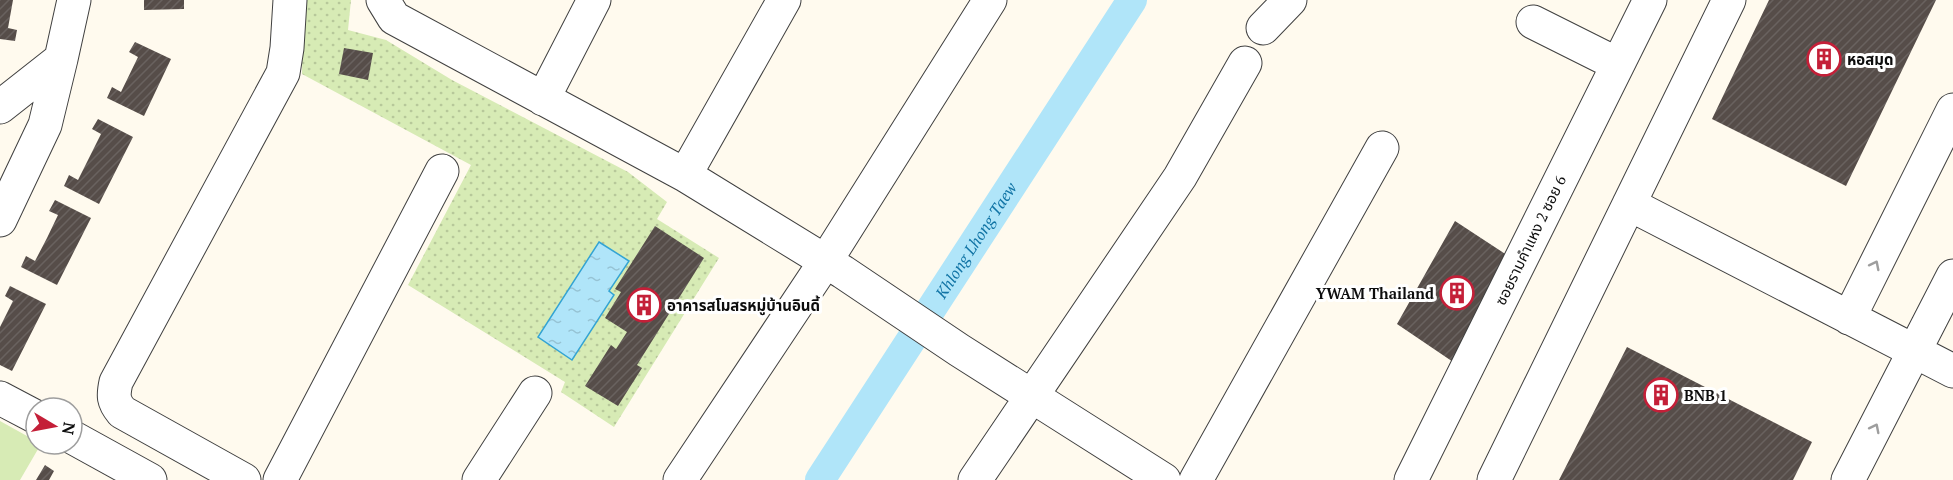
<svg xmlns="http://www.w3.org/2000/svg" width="1953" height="480" viewBox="0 0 1953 480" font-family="'PT Serif','Noto Sans Thai',serif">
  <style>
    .grass { fill: #d7ebb5 }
    .garden { fill: url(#garden-dots) }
    .water { fill: url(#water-ripples); stroke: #33a4d4; stroke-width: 1.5 }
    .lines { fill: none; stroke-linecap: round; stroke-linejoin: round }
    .canal { stroke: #b0e5f9; stroke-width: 30 }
    .building { fill: url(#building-hatch) }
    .minor-casing { stroke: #404040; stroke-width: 35 }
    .minor { stroke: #fff; stroke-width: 33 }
    .oneway { stroke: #9e9e9e }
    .labels { text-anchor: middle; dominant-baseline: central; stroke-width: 6; stroke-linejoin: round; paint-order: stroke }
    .poi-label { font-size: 15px; font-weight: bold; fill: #0d0d0d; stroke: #fff; text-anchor: start }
    .street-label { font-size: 15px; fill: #0d0d0d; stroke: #fff }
    .water-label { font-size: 16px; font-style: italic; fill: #1174a5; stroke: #fff }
  </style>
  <defs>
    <pattern id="garden-dots" width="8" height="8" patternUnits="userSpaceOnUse" patternTransform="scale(1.5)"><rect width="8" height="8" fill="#d7ebb5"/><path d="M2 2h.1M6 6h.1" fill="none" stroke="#b7c89a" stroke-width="1.8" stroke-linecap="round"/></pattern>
    <pattern id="water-ripples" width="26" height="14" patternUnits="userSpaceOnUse" patternTransform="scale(1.5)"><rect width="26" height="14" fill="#b0e5f9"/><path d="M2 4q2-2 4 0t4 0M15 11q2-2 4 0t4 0" fill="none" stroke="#96c3d4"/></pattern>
    <pattern id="building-hatch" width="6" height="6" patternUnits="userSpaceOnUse" patternTransform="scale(1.5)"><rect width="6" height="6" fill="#564d49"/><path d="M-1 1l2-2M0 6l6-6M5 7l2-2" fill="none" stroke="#69625f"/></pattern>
  </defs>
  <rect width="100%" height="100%" fill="#fffaee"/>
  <path class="grass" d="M 0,421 L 36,441 L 36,444 L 41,444 L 20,480 L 0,480 Z"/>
  <path class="garden" d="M 303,0 L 351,0 L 348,30 L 386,40 L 452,80 L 628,172 L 667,202 L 657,219 L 719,258 L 614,427 L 561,392 L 565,382 L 408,285 L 471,165 L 302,74 Z"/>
  <path class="water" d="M 599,242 L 629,261 L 609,291 L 614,295 L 572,360 L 538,337 Z"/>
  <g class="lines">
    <path class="canal" id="s1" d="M 820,480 L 1132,0"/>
  </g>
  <path class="building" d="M 0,0 L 13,0 L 8,28 L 17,30 L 15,41 L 0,39 Z
    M 144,0 L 184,0 L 184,9 L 144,10 Z
    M 1769,0 L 1936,0 L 1846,186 L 1712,119 Z
    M 135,42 L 171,59 L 144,116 L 107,98 L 112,87 L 121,92 L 138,57 L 129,52 Z
    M 344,48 L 373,53 L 368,80 L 339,74 Z
    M 98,119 L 133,137 L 99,204 L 64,186 L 69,175 L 78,180 L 101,134 L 92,129 Z
    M 55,200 L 91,218 L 57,285 L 21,267 L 26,256 L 35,261 L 47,238 L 58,215 L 49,211 Z
    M 1455,221 L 1516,261 L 1462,368 L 1397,324 Z
    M 655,226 L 704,258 L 637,365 L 642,368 L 618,406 L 585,386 L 611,345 L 616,349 L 627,332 L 605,318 L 621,292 L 615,289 Z
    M 10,286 L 46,304 L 12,371 L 0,365 L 0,327 L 13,301 L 5,296 Z
    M 1627,347 L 1812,442 L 1793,480 L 1559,480 Z
    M 45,465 L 54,471 L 49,480 L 36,480 Z"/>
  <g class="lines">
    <defs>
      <path id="minor" d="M 383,0 L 394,18 L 685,175 L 843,272 L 959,350 L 1164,480
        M 1533,22 L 1617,64
        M 1263,28 L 1290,0
        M 543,99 L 594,0
        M 0,107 L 61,59 L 74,0
        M 685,175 L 784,0
        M 1629,204 L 1953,371
        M 0,220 L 45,125 L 61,59
        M 1849,318 L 1953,110
        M 0,398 L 36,417
        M 72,437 L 150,480
        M 244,480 L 122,412 C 113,401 113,396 116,382 L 283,73 L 287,48 L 290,0
        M 280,480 L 442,171
        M 479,480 L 535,393
        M 680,480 L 825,262 L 990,0
        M 975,480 L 1180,177 L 1245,63
        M 1196,480 L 1382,148
        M 1411,480 L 1650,0
        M 1494,480 L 1729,0
        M 1848,480 L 1953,276"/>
    </defs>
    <use href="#minor" class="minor-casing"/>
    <use href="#minor" class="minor"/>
  </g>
  <defs><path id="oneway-chevron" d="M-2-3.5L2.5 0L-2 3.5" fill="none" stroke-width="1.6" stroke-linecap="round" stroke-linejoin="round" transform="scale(1.5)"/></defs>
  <g class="oneway">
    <use href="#oneway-chevron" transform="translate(1875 265) rotate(-63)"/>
    <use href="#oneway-chevron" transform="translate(1875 428) rotate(-63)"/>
  </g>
  <defs>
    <symbol id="building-ring" viewBox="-11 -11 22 22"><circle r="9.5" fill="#fff" stroke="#c41f38" stroke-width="1.5"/><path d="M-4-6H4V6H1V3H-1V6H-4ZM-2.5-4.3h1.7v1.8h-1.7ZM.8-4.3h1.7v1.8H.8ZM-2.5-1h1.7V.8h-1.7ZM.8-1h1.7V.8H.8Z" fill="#c41f38"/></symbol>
  </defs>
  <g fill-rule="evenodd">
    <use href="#building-ring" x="1805" y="40" width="38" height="38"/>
    <use href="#building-ring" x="1438" y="274" width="38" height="38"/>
    <use href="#building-ring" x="625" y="286" width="38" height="38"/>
    <use href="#building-ring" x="1642" y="376" width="38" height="38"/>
  </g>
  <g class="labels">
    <g class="poi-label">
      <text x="1847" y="59">หอสมุด</text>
      <text x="1434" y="293" text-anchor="end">YWAM Thailand</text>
      <text x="667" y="305">อาคารสโมสรหมู่บ้านอินดี้</text>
      <text x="1684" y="395">BNB 1</text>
    </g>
    <g class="street-label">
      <text transform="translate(1530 240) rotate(-64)">ซอยรามคำแหง 2 ซอย 6</text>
    </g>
    <g class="water-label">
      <text stroke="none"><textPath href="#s1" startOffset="286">Khlong Lhong Taew</textPath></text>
    </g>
  </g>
  <g transform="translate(54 426) rotate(100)"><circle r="28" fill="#ffffff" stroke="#9e9e9e" stroke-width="1.5"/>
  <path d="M0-4.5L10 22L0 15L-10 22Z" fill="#c41f38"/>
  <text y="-9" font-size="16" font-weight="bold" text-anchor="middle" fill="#0d0d0d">N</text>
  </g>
</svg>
